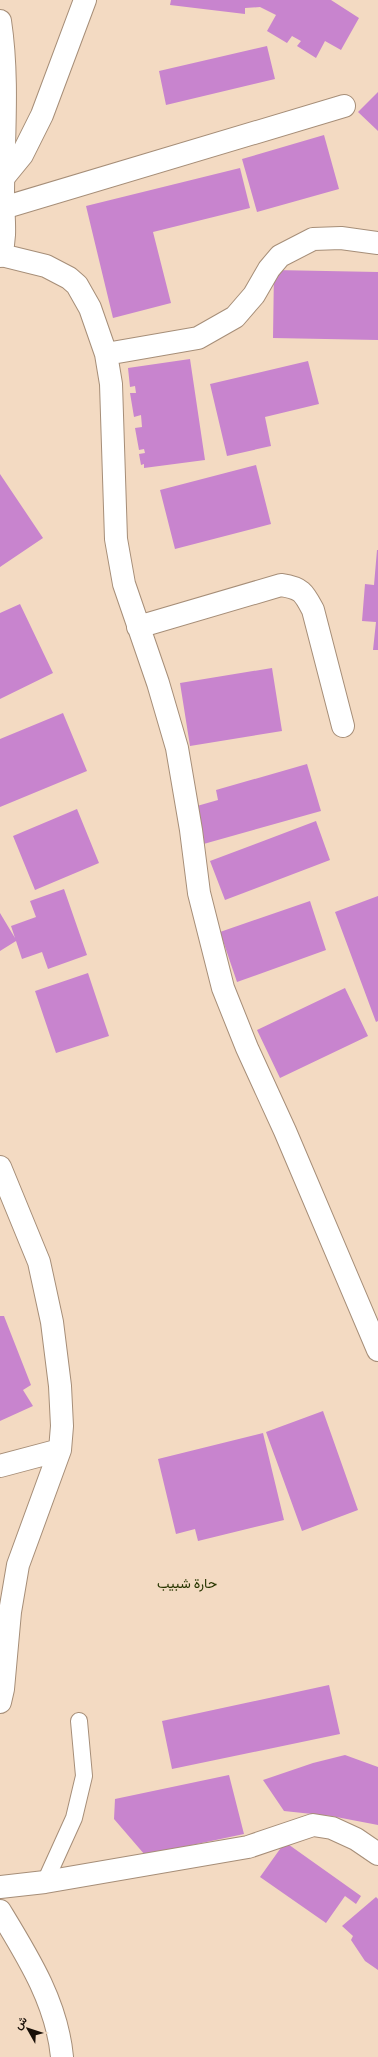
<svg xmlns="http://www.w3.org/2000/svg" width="378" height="2057" viewBox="0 0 378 2057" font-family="'PT Sans Narrow',Vazirmatn,sans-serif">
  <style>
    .building { fill: #c884ce }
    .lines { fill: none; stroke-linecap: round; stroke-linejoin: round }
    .service-casing { stroke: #a68e78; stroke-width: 18 }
    .minor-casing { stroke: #a68e78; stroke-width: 24 }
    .tertiary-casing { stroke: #a68e78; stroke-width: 24 }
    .service { stroke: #fff; stroke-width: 16 }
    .minor { stroke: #fff; stroke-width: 22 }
    .tertiary { stroke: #fff; stroke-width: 22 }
    .labels { text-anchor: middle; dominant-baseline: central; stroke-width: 4; stroke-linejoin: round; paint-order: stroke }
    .quarter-label { font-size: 14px; fill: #283600; stroke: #f3dac2 }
  </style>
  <rect width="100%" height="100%" fill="#f3dac2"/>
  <path class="building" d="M 171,0 L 331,0 L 359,18 L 341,50 L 325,41 L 316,58 L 297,46 L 301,41 L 292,36 L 287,43 L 267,31 L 276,15 L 260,7 L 245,8 L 245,14 L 170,5 Z
    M 267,46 L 275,79 L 166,105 L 159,71 Z
    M 378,92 L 378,131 L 358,112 Z
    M 324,135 L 339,189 L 257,212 L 242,159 Z
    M 240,168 L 250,208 L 153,232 L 171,303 L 113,318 L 86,206 Z
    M 274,270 L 378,272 L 378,340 L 273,338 Z
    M 190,359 L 205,460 L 144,468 L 144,464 L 141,465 L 139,454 L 145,453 L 144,449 L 139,450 L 135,428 L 142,427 L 141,415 L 134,417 L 130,393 L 136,393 L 135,386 L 130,387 L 128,368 Z
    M 308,361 L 319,404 L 265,417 L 271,446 L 227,456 L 210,384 Z
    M 256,465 L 271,524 L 175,549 L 160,490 Z
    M 0,474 L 43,538 L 0,567 Z
    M 377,550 L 378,550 L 378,650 L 373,650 L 376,622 L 362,621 L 365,584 L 374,585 Z
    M 20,604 L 53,673 L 0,699 L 0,613 Z
    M 272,668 L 282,731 L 190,746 L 180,683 Z
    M 63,713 L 87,771 L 0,807 L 0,739 Z
    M 307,764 L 321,811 L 200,845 L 190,808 L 218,800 L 216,790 Z
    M 77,809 L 99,863 L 35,890 L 13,836 Z
    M 316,821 L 330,860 L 225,900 L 210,861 Z
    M 64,889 L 87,955 L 48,969 L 42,952 L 22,959 L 16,941 L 0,951 L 0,913 L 15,938 L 11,926 L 36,917 L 30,901 Z
    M 378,896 L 378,1021 L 376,1022 L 335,912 Z
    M 310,901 L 326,950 L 237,982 L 220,932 Z
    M 88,973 L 109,1036 L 56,1053 L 35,991 Z
    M 345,988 L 368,1036 L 280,1078 L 257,1030 Z
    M 0,1316 L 4,1316 L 31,1385 L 23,1390 L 33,1406 L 0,1421 Z
    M 323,1411 L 358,1510 L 302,1531 L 266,1432 Z
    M 263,1433 L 284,1520 L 198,1541 L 195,1529 L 176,1534 L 158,1459 Z
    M 329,1685 L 340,1734 L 172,1769 L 162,1721 Z
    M 345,1755 L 378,1767 L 378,1825 L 331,1816 L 284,1811 L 263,1780 L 313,1763 Z
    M 229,1775 L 244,1834 L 145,1855 L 114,1819 L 115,1799 Z
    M 285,1842 L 361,1896 L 356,1904 L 345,1896 L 326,1923 L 260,1877 Z
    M 376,1897 L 378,1899 L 378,1970 L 365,1961 L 351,1940 L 353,1936 L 342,1926 Z"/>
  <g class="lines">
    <defs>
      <path id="service" d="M 45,1882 L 74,1818 L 84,1776 L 79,1721"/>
      <path id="minor" d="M 4,177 L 22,155 L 42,115 L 85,0
        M 3,208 L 344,106
        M 1,255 L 46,266 L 69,278 L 77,285 L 90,308 L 106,354 L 111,384 L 116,539 L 124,584 L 158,683 L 177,748 L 191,830 L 199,893 L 223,988 L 247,1048 L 285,1131 L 378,1350
        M 106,354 L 198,338 L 235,317 L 254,295 L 269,269 L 280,256 L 313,239 L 341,238 L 378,243
        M 138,627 L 281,585 C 302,588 304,593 313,610 L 343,726
        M 0,1167 L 39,1262 L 52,1322 L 60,1386 L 62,1426 L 60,1450 L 18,1565 L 10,1612 L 3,1689 L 0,1702
        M 0,1466 L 60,1450
        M 0,1887 L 45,1882 L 248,1847 L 313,1825 L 332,1828 L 356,1839 L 378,1854
        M 0,1911 C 28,1957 57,2003 62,2057"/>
      <path id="tertiary" d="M 0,21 C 9,80 3,139 3,198 C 3,216 7,238 0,256"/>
    </defs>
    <use href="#service" class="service-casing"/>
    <use href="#minor" class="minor-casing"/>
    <use href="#tertiary" class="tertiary-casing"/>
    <use href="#service" class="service"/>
    <use href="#minor" class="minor"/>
    <use href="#tertiary" class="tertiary"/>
  </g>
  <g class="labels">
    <g class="quarter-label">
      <text x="187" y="1583">حارة شبيب</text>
    </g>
  </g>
  <g transform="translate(28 2029) rotate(309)" stroke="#f3dac2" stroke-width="3" paint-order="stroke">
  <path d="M0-3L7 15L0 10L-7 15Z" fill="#180f07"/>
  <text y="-6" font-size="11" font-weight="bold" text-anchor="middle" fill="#180f07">ش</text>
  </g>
</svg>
